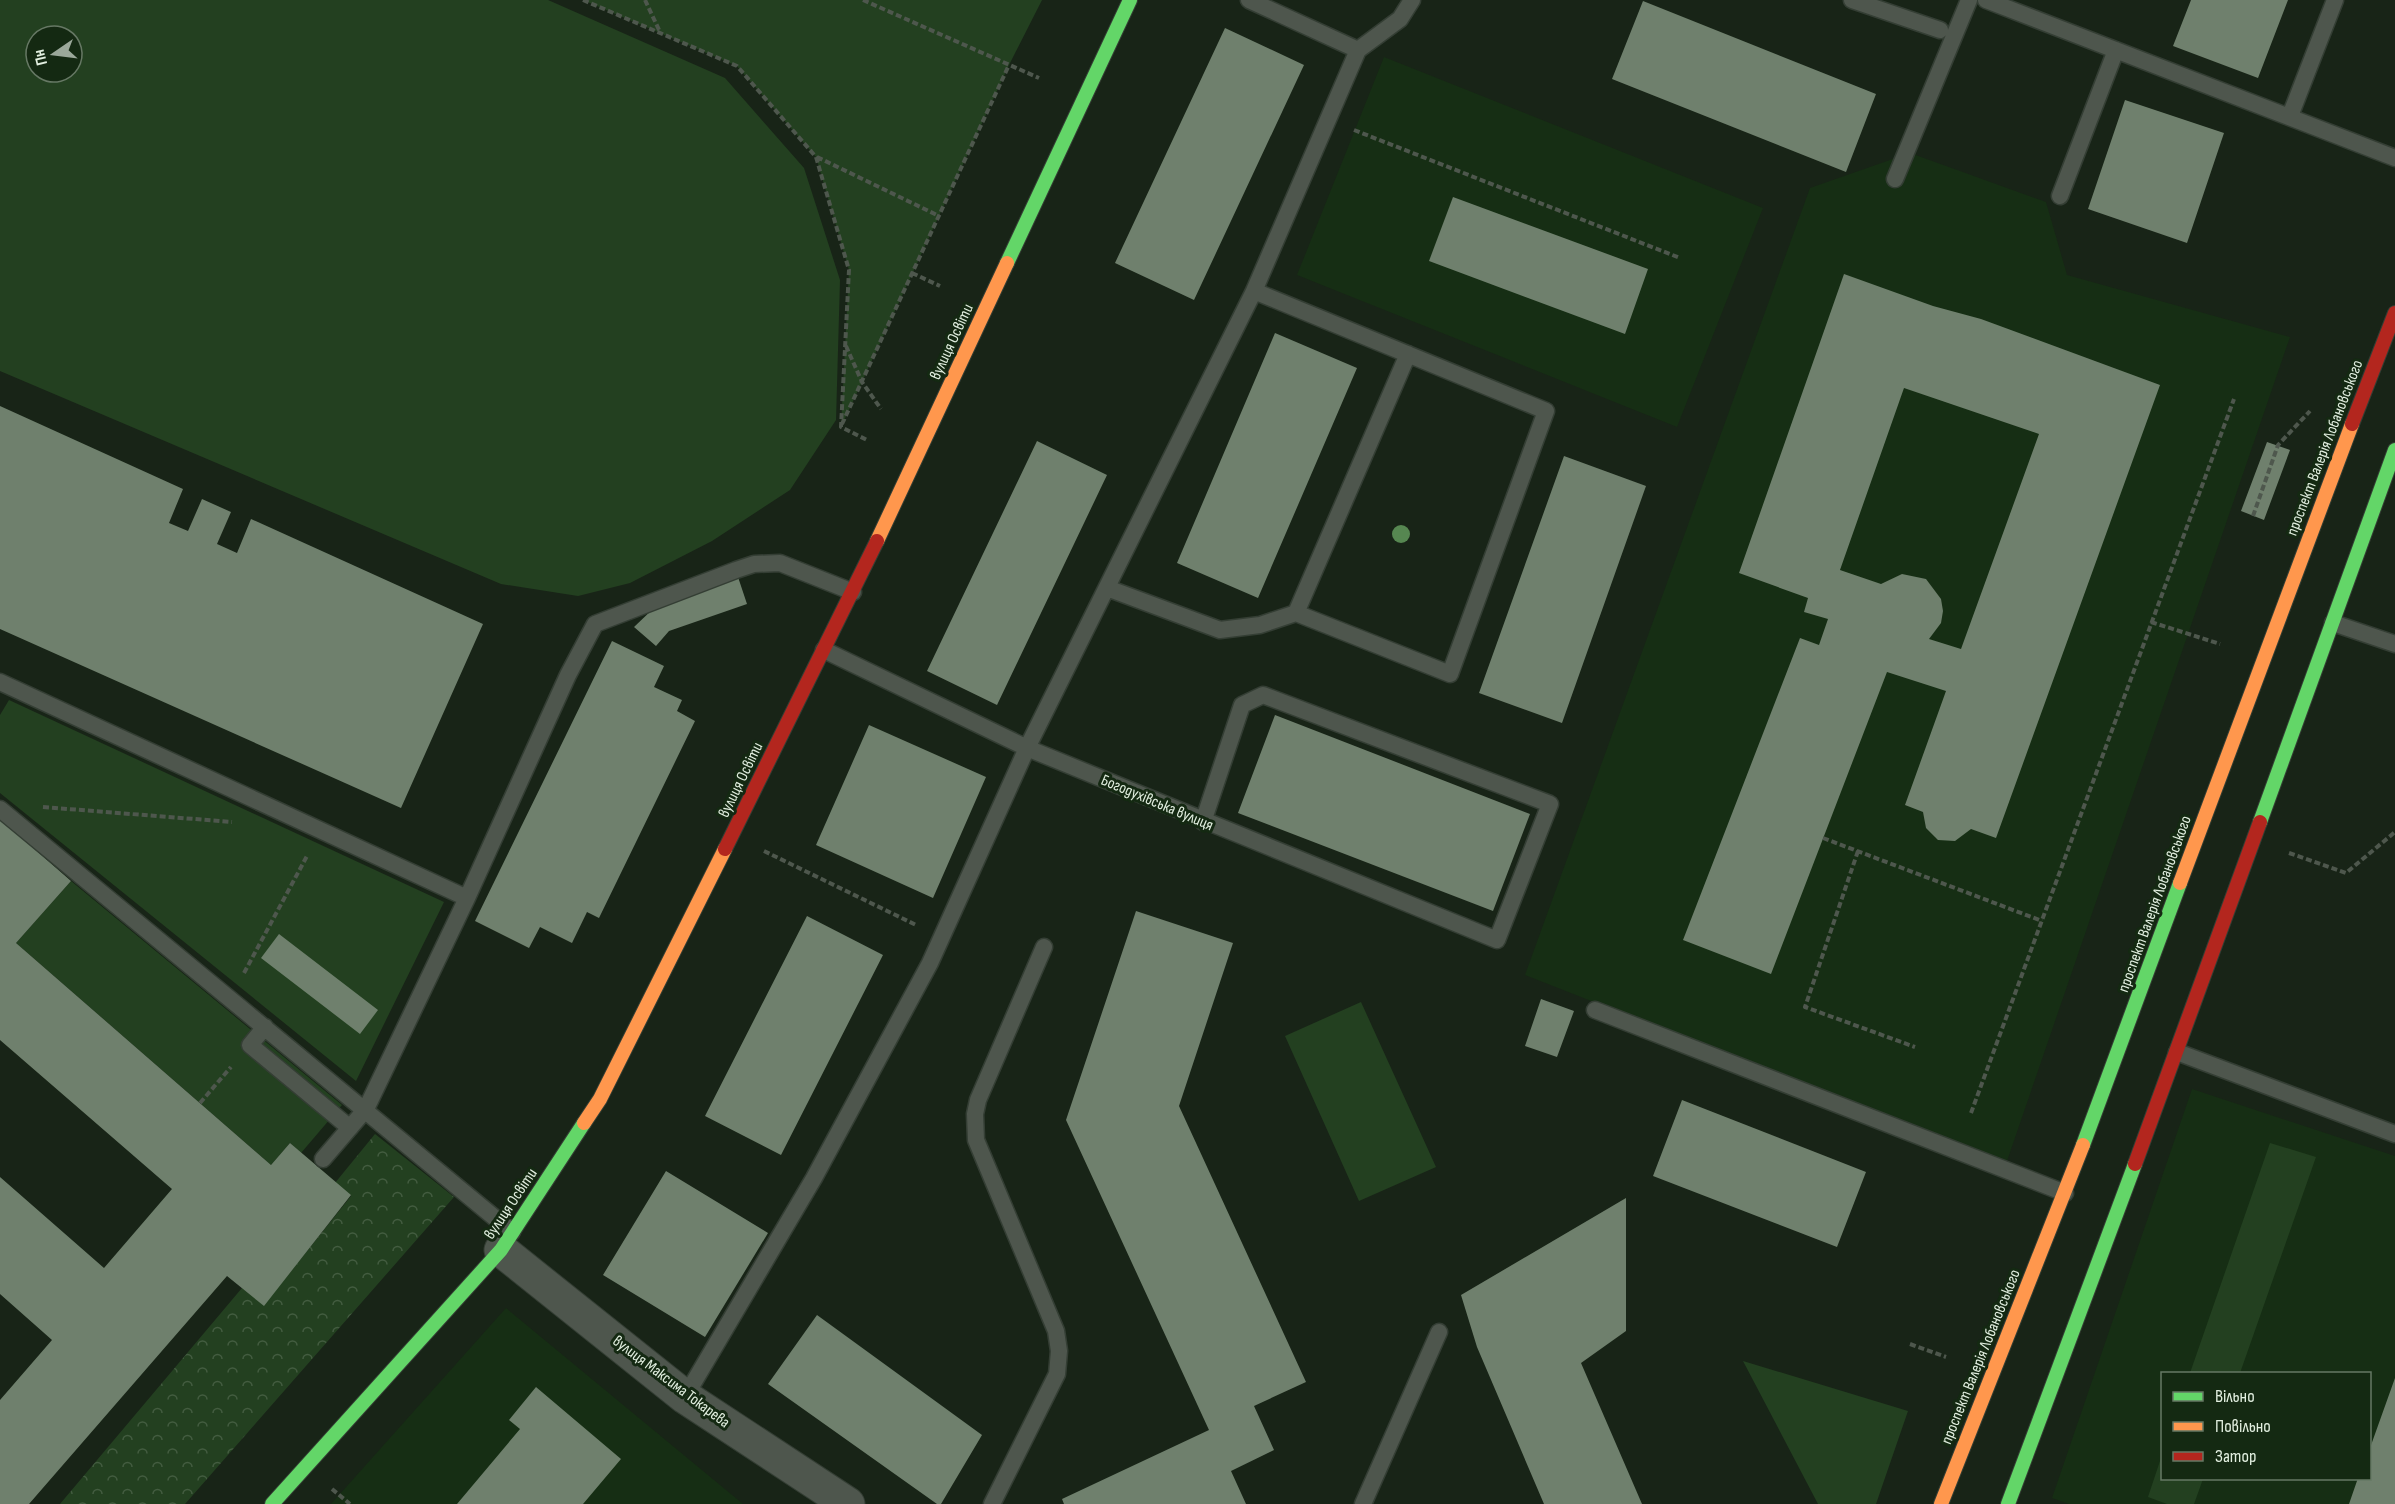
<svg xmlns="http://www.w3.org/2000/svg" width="2395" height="1504" viewBox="0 0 2395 1504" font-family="'Sofia Sans Condensed',sans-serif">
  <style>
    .built { fill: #162e14; fill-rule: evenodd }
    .grass { fill: #234020; fill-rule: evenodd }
    .park { fill: url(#park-crowns) }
    .building { fill: #6f806d; fill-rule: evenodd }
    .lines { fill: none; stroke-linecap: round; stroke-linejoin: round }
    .lane-casing { stroke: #343e34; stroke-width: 19 }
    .street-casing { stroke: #343e34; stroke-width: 35 }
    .fast-casing { stroke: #343e34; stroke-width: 16 }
    .slow-casing { stroke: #343e34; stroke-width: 16 }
    .jam-casing { stroke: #343e34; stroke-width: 16 }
    .path { stroke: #4e574d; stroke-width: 4; stroke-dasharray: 6 3; stroke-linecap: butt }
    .lane { stroke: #4e564d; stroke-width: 16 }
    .street { stroke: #4e564d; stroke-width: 33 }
    .fast { stroke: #63d668; stroke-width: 14 }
    .slow { stroke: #ff974d; stroke-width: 14 }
    .jam { stroke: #b3261e; stroke-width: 14 }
    .tree { fill: #568751 }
    .labels { text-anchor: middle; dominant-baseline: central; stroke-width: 6; stroke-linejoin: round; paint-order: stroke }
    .street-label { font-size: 16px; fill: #e2efe0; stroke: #142912 }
  </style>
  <defs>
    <pattern id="park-crowns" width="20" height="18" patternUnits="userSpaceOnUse" patternTransform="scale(1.5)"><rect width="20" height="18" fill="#234020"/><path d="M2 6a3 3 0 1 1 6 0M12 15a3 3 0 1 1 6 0" fill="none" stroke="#435c40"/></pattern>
  </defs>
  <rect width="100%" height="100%" fill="#182417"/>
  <path class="built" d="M 1384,57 L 1763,208 L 1677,427 L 1297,275 Z
    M 1910,153 L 2046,202 L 2067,275 L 2290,337 L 2006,1164 L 1525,975 L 1810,188 Z
    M 2192,1089 L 2395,1156 L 2395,1504 L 2069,1504 L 2052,1498 ZM 2162,1374 L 2370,1374 L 2370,1478 L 2162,1478 Z
    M 506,1308 L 743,1504 L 331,1504 Z"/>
  <path class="grass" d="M 0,0 L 548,0 L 725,78 L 804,168 L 840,280 L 836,420 L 790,490 L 712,541 L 630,583 L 578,596 L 501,584 L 0,371 ZM 36,36 L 72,36 L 72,72 L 36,72 Z
    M 583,0 L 1042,0 L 1009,65 L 841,427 L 849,270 L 816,157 L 737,66 Z
    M 9,700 L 444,902 L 356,1081 L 0,793 L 0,715 Z
    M 71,881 L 342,1105 L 301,1153 L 290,1143 L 271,1165 L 16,943 Z
    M 1361,1002 L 1436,1167 L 1359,1201 L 1285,1036 Z
    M 2270,1143 L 2316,1157 L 2240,1373 L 2190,1373 Z
    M 1743,1361 L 1908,1411 L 1876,1504 L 1818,1504 Z
    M 2162,1455 L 2162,1478 L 2203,1479 L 2194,1504 L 2167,1504 L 2148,1497 Z"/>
  <path class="park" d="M 375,1134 L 454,1197 L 185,1504 L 60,1504 L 242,1288 L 264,1305 L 351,1196 L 335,1183 Z"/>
  <path class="building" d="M 2191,0 L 2288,0 L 2258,78 L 2173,46 Z
    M 1643,1 L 1876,94 L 1846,172 L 1612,79 Z
    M 1225,28 L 1304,65 L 1194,300 L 1115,263 Z
    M 2125,100 L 2224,133 L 2187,243 L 2088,209 Z
    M 1453,197 L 1648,269 L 1625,334 L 1429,261 Z
    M 1844,274 L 1933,306 L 1981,319 L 2160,385 L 1996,838 L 1971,829 L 1955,841 L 1938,840 L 1926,828 L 1923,812 L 1905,805 L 1946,691 L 1887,672 L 1771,974 L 1683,940 L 1800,638 L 1819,645 L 1828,619 L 1804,612 L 1808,598 L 1739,573 ZM 1904,388 L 2039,434 L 1961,649 L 1929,639 L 1941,623 L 1943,611 L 1941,599 L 1926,579 L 1902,574 L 1881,584 L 1840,570 Z
    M 1275,333 L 1357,368 L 1258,598 L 1177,563 Z
    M 0,406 L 183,489 L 169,523 L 188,531 L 202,499 L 231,512 L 217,544 L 237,553 L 251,519 L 483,624 L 401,808 L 0,629 Z
    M 1037,441 L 1107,475 L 997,705 L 927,671 Z
    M 2267,442 L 2290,450 L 2264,520 L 2241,511 Z
    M 1564,456 L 1646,486 L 1562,723 L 1479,693 Z
    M 738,577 L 747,604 L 669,631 L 656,646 L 634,627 L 655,607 Z
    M 612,641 L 664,666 L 654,687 L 682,700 L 677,711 L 695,721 L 599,918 L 587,912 L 572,943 L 540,927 L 529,948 L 475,921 Z
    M 1275,715 L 1530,814 L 1493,911 L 1238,813 Z
    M 869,725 L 986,777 L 933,898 L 816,845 Z
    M 0,819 L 71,881 L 16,943 L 271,1165 L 290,1143 L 351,1195 L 264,1306 L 227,1276 L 29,1504 L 0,1504 L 0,1400 L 52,1340 L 0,1294 L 0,1177 L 104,1268 L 172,1189 L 0,1040 Z
    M 1136,911 L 1233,943 L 1179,1106 L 1306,1382 L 1254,1406 L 1274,1450 L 1231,1471 L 1246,1504 L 1064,1504 L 1062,1499 L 1209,1430 L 1066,1120 Z
    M 807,916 L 883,955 L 781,1155 L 705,1116 Z
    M 279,934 L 378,1010 L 360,1034 L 261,958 Z
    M 1541,999 L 1574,1011 L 1557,1057 L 1525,1046 Z
    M 1682,1100 L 1866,1172 L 1837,1247 L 1653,1176 Z
    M 666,1171 L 768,1233 L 705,1337 L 603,1275 Z
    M 1626,1198 L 1626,1331 L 1581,1363 L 1642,1504 L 1544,1504 L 1477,1347 L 1461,1295 Z
    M 817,1315 L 982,1435 L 941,1504 L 937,1504 L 768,1384 Z
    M 2395,1378 L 2395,1504 L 2349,1504 L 2358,1478 L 2370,1478 L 2370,1448 Z
    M 536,1387 L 621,1459 L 583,1504 L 457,1504 L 520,1429 L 509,1420 Z"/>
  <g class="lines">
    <defs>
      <path id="lane" d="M 1249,0 L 1358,50
        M 1852,0 L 1940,30
        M 1986,0 L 2395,158
        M 2290,116 L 2335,0
        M 1895,179 L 1969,0
        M 2060,196 L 2116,50
        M 1107,588 L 1220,630 L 1260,625 L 1296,613 L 1450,674 L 1546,411 L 1254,291
        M 1296,613 L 1408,354
        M 2333,623 L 2395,644
        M 824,650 L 1027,748 L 1497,940 L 1550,804 L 1263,695 L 1242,705 L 1203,822
        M 0,682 L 467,898
        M 0,809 L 512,1232
        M 1595,1010 L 2065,1193
        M 265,1027 L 250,1045 L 350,1128
        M 2177,1052 L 2395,1134
        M 323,1159 L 366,1109 L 467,898 L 568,675 L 595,624 L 736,570 L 754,564 L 780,563 L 853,592
        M 685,1397 L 814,1178 L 930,963 L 1027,748 L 1254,291 L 1358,50 L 1400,19 L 1412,0
        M 992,1504 L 1057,1374 L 1059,1351 L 1056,1331 L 976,1140 L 975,1114 L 978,1100 L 1044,947
        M 1363,1504 L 1439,1332"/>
      <path id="street" d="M 501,1250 L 685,1397 L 848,1504"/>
      <path id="fast" d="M 1007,263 L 1130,0
        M 2260,822 L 2395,450
        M 2083,1145 L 2180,883
        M 272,1504 L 501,1250 L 584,1123
        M 2008,1504 L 2135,1164"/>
      <path id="slow" d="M 877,541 L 1007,263
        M 2180,883 L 2352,424
        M 584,1123 L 600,1099 L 725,849
        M 1941,1504 L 2083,1145"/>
      <path id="jam" d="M 2352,424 L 2395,313
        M 725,849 L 877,541
        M 2135,1164 L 2260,822"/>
    </defs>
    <use href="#lane" class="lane-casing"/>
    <use href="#street" class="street-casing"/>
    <use href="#fast" class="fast-casing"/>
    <use href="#slow" class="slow-casing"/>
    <use href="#jam" class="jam-casing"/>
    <path class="path" d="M 583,0 L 737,66 L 816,157 L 849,270 L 841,427 L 867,440
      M 645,0 L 660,32
      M 863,0 L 1039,78
      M 1354,130 L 1680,258
      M 817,157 L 939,216
      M 912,273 L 940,286
      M 846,346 L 862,382 L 881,409
      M 842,424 L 1009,65
      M 2253,516 L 2278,445 L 2310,411
      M 2151,622 L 2220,644
      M 43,807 L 232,822
      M 1823,838 L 2042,921
      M 764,851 L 916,925
      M 1858,851 L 1805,1007 L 1915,1047
      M 2289,853 L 2346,873 L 2395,832
      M 244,973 L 307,856
      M 200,1103 L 231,1067
      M 1971,1113 L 2234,399
      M 1910,1344 L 1946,1357
      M 332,1489 L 350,1504"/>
    <use href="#lane" class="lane"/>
    <use href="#street" class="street"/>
    <use href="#fast" class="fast"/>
    <use href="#slow" class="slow"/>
    <use href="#jam" class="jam"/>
  </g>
  <circle class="tree" cx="1401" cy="534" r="9"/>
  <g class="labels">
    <g class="street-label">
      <text transform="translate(952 342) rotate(-65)">вулиця Освіти</text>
      <text transform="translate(2325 448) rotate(-69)">проспект Валерія Лобановського</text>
      <text transform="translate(741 780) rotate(-64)">вулиця Освіти</text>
      <text transform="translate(1157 803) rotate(23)">Богодухівська вулиця</text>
      <text transform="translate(2155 904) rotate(-70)">проспект Валерія Лобановського</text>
      <text transform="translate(511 1204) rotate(-56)">вулиця Освіти</text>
      <text transform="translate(1981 1357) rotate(-68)">проспект Валерія Лобановського</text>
      <text transform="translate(671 1382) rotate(37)">вулиця Максима Токарева</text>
    </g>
  </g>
  <rect x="2161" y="1372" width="210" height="108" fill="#142912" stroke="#667864" stroke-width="1.5"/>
  <rect x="2173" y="1392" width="30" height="9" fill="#63d668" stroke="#667864" stroke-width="1.5"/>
  <text x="2215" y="1402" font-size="18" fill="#e2efe0">Вільно</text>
  <rect x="2173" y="1422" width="30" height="9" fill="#ff974d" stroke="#667864" stroke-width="1.5"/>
  <text x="2215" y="1432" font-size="18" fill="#e2efe0">Повільно</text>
  <rect x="2173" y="1452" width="30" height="9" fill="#b3261e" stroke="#667864" stroke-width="1.5"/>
  <text x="2215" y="1462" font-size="18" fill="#e2efe0">Затор</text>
  <g transform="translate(54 54) rotate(256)"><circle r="28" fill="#142912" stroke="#667864" stroke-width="1.5"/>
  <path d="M0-4.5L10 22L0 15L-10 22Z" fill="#9ba89a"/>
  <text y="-9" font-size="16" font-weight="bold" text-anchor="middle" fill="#e2efe0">Пн</text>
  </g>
</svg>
